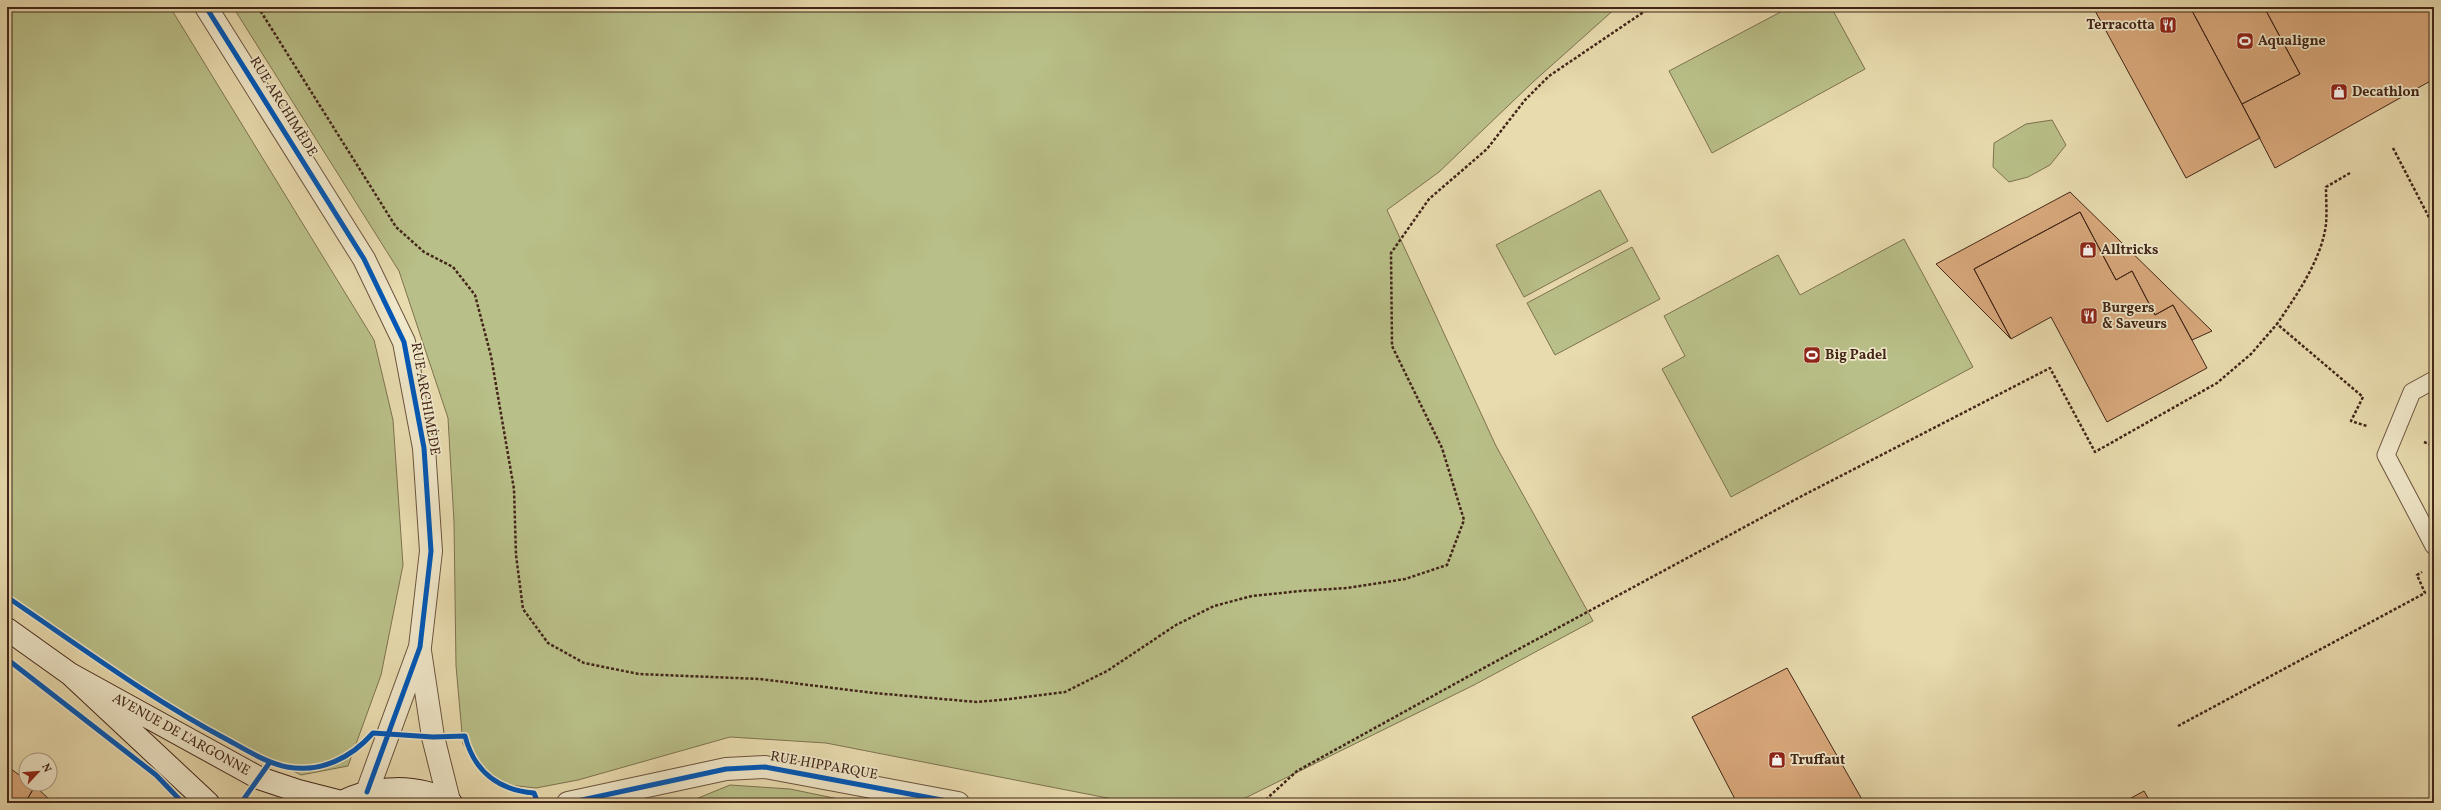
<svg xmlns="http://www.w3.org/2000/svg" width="2441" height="810" viewBox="0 0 2441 810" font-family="Vollkorn,serif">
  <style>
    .green { fill: #b9bf88; stroke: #7e7250 }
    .building { fill: #d9a97c; stroke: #432619 }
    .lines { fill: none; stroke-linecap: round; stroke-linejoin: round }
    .lane-casing { stroke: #6c533e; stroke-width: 19 }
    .street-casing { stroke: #6c533e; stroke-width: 24 }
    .secondary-casing { stroke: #432619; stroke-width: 24 }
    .path { stroke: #432619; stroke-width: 2.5; stroke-dasharray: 3 2; stroke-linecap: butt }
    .lane { stroke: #f0e8ca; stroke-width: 17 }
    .street { stroke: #f0e8ca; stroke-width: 22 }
    .secondary { stroke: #f0e8ca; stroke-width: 22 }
    .cycleway-casing { stroke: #f0e8ca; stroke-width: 8 }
    .cycleway { stroke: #0057b8; stroke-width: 5 }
    .labels { text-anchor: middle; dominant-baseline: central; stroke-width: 3.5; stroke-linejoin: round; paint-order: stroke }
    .poi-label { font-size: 14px; font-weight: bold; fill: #432619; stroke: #f0e8ca; text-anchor: start }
    .street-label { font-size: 14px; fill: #432619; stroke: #f0e8ca }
  </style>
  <rect width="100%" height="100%" fill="#e8dbae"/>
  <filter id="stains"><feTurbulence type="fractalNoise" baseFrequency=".005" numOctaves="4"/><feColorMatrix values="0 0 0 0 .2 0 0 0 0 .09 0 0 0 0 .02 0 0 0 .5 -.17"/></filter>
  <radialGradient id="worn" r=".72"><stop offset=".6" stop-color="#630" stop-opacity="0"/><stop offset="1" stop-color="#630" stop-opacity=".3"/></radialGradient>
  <path class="green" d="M 7,7 L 170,7 L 374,340 L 393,420 L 403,565 L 381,675 L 348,766 L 301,775 L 171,708 L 7,595 Z
    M 233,7 L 1617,7 L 1533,82 L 1439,172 L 1387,210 L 1496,446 L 1593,621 L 1474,685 L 1235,803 L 1133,803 L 826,743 L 730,737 L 578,780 L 536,788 L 492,783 L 463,744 L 456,666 L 454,522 L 448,418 L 399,271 Z
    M 1790,7 L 1831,7 L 1865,69 L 1712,153 L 1669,71 Z
    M 2052,120 L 2066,145 L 2050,165 L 2028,177 L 2009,182 L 1993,167 L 1994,143 L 2026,124 Z
    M 1600,190 L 1628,241 L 1524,297 L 1496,245 Z
    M 1904,239 L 1973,367 L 1731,497 L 1662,369 L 1685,356 L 1664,316 L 1778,255 L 1800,295 Z
    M 1632,247 L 1660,299 L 1555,355 L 1527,303 Z
    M 730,785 L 790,789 L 858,803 L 686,803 Z"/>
  <path class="building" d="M 2093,7 L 2190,7 L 2260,138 L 2186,178 Z
    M 2190,7 L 2264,7 L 2300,74 L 2242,104 Z
    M 2264,7 L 2434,7 L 2434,79 L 2275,168 L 2242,104 L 2300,74 Z
    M 2070,192 L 2212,331 L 2192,340 L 2173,305 L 2155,315 L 2132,271 L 2116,280 L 2080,212 L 1974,269 L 2011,339 L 1936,264 Z
    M 2080,212 L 2116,280 L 2132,271 L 2155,315 L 2173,305 L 2207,368 L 2107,422 L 2051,317 L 2011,339 L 1974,269 Z
    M 1787,668 L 1864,803 L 1737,803 L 1692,717 Z
    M 7,766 L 26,780 L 26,784 L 35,786 L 25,803 L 7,803 Z
    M 35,786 L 53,803 L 25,803 Z
    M 2144,791 L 2151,803 L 2122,803 Z"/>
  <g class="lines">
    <defs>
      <path id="lane" d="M 2434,380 L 2412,392 L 2386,455 L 2434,546"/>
      <path id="street" d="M 206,7 L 364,259 L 404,342 L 424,448 L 431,551 L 420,647 L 367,792
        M 420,651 L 433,737 L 449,801
        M 568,803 L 726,769 L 765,767 L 958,803"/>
      <path id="secondary" d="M 7,629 L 70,674 L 208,803
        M 70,674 L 259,778 L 298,791 L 341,802
        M 340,803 C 373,785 419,784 451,803"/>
    </defs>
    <use href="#lane" class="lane-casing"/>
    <use href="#street" class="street-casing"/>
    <use href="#secondary" class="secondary-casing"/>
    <path class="path" d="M 258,7 L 396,227 L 424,252 L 453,267 L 475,295 L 491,356 L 514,489 L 516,555 L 523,609 L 548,643 L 584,663 L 639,674 L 760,679 L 874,693 L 977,702 L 1010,699 L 1065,692 L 1107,671 L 1176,625 L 1214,606 L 1252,596 L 1300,591 L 1347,588 L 1405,579 L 1447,565 L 1464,520 L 1442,448 L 1392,346 L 1391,253 L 1429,199 L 1487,149 L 1525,100 L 1549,76 L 1651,7
      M 2393,148 L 2434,227
      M 2350,173 L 2326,187 C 2326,199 2327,212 2326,224 C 2322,259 2296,296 2277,324 L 2363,397 L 2351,421 L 2367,426
      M 2424,442 L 2434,446
      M 2178,726 L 2425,593 L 2417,575 L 2422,572
      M 1262,803 L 1297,771 L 1469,676 L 1800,497 L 2050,368 L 2095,452 L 2217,383 L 2251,354 L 2277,324"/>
    <use href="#lane" class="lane"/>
    <use href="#street" class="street"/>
    <use href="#secondary" class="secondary"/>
    <defs>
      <path id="cycleway" d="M 206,7 L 364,259 L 404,342 L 424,448 L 431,551 L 420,647 L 367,792
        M 7,597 C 78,645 151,699 226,739 C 245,749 266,763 287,767 C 321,773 351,758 373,733 L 433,737 L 465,736 C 474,771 498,790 534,793 L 538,803
        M 7,659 L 156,775 L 183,803
        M 241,803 L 270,762
        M 568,803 L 726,769 L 765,767 L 958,803"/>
    </defs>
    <use href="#cycleway" class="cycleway-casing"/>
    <use href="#cycleway" class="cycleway"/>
  </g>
  <defs>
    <symbol id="restaurant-square" viewBox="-11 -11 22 22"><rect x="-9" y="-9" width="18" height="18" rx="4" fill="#8f2418" stroke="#f0e8ca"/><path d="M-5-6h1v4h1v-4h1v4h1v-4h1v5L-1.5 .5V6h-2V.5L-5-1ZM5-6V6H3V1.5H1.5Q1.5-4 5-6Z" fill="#fff"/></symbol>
    <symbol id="stadium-square" viewBox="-11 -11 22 22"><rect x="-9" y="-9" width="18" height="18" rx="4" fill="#8f2418" stroke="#f0e8ca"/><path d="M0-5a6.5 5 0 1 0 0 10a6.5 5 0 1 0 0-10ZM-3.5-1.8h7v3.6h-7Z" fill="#fff"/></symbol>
    <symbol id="shop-square" viewBox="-11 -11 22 22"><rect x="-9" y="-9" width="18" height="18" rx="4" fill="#8f2418" stroke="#f0e8ca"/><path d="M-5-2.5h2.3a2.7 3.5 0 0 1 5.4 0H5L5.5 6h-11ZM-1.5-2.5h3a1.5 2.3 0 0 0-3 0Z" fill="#fff"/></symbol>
  </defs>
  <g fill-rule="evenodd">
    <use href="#restaurant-square" x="2158" y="15" width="20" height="20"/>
    <use href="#stadium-square" x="2235" y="31" width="20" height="20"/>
    <use href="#shop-square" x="2329" y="82" width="20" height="20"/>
    <use href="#shop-square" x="2078" y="240" width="20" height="20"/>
    <use href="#restaurant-square" x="2079" y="306" width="20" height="20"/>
    <use href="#stadium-square" x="1802" y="345" width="20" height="20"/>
    <use href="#shop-square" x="1767" y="750" width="20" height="20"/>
  </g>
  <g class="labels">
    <g class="poi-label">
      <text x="2155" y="25" text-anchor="end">Terracotta</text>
      <text x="2258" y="41">Aqualigne</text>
      <text x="2352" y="92">Decathlon</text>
      <text x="2101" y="250">Alltricks</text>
      <text x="2102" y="308">Burgers<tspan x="2102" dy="16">&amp; Saveurs</tspan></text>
      <text x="1825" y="355">Big Padel</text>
      <text x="1790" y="760">Truffaut</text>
    </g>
    <g class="street-label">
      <text transform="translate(283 107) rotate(58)">RUE ARCHIMÈDE</text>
      <text transform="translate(425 399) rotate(80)">RUE ARCHIMÈDE</text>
      <text transform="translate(181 735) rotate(29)">AVENUE DE L'ARGONNE</text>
      <text transform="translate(824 766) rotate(10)">RUE HIPPARQUE</text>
    </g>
  </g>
  <rect width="2441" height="810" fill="none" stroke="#e8dbae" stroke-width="24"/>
  <rect x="8" y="8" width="2425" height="794" fill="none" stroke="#432619" stroke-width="2"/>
  <rect x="12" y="12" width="2417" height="786" fill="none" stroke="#432619"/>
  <g transform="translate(38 772) rotate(64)"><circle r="19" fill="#f0e8ca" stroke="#ab9a83"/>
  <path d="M0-3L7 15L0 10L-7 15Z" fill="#8f2418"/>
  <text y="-6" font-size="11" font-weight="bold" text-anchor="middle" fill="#432619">N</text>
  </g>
  <rect width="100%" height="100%" filter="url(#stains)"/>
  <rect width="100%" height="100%" fill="url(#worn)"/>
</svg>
